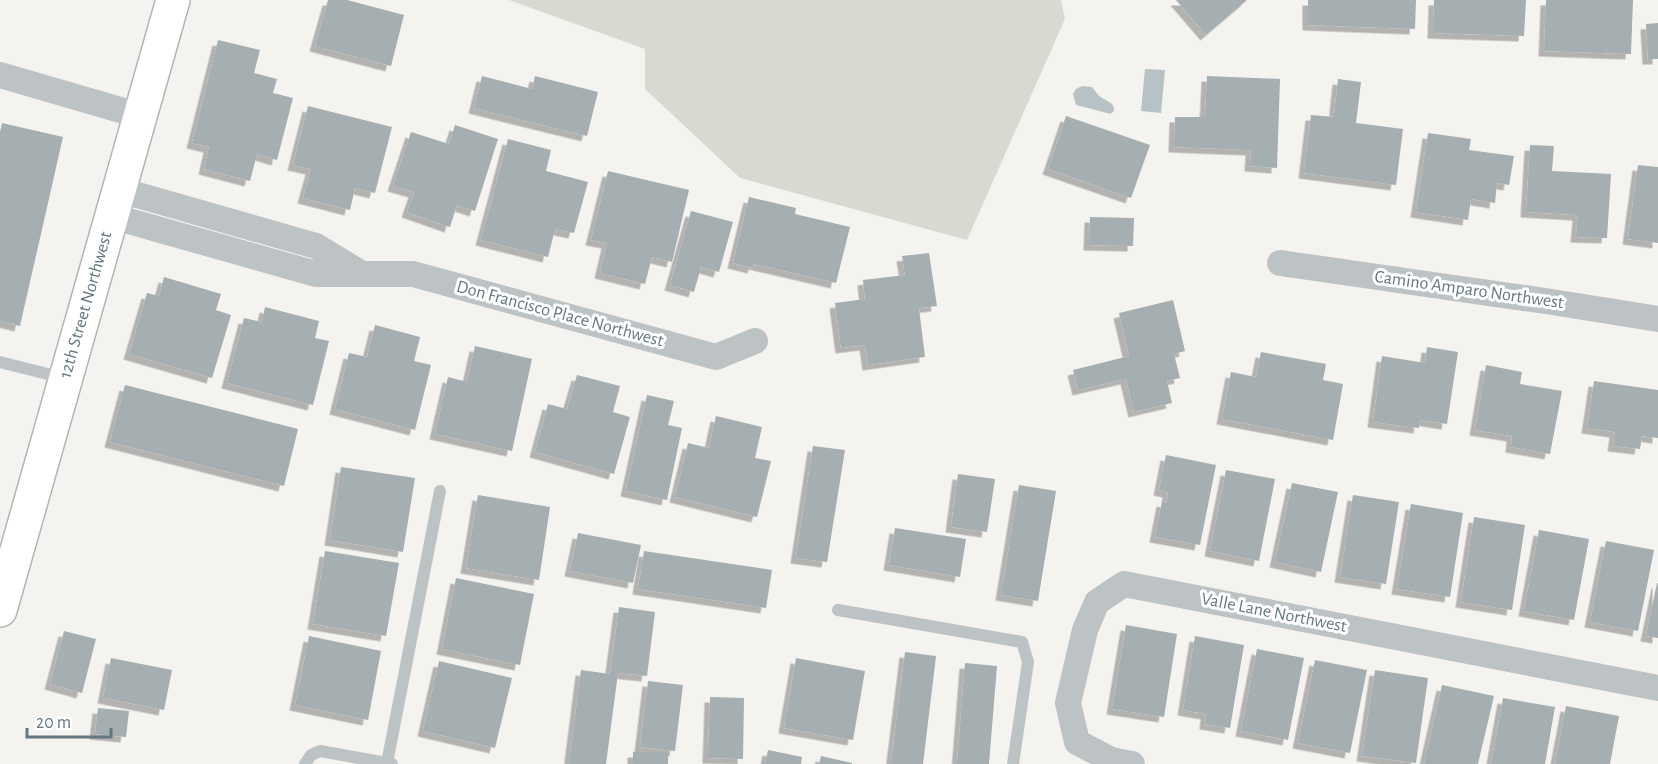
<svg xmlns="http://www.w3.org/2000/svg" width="1658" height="764" viewBox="0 0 1658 764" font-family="'Alegreya Sans',sans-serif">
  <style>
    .green { fill: #d6dad1 }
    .water { fill: #b6c2c5 }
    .building { fill: #a5aeb1; filter: url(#shadow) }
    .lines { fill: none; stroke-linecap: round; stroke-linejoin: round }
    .secondary-casing { stroke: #b0b6b8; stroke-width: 36 }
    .service { stroke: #bdc2c4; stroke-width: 12 }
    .minor { stroke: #bdc2c4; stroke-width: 26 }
    .secondary { stroke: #fff; stroke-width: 33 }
    .labels { text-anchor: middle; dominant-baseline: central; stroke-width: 6; stroke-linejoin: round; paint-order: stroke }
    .street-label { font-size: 18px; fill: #65777f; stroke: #fff }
  </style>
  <defs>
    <filter id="shadow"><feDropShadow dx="-5.5" dy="5.5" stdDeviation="0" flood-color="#0004"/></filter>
  </defs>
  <rect width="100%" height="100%" fill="#f4f3f0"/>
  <path class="green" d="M 509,0 L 1061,0 L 1065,19 L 967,240 L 740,178 L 645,89 L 645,49 Z"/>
  <path class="water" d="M 1145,69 L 1165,70 L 1161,113 L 1141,111 Z
    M 1082,86 L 1092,87 L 1099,96 L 1112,104 L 1114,108 L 1114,111 L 1110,114 L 1107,113 L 1076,105 L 1073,94 L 1076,89 Z"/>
  <path class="building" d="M 328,0 L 347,0 L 404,15 L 391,66 L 315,46 Z
    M 1176,0 L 1247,0 L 1206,35 Z
    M 1308,0 L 1416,0 L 1415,29 L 1308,25 Z
    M 1434,0 L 1526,0 L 1524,36 L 1433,33 Z
    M 1546,0 L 1633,0 L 1631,54 L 1544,51 Z
    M 1658,23 L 1658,59 L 1648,59 L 1646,24 Z
    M 218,40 L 260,50 L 254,73 L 277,79 L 273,93 L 293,98 L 277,160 L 257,154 L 250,181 L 204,169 L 209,147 L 192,143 Z
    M 482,76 L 532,89 L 535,76 L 598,92 L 587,136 L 474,108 Z
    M 1207,76 L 1280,79 L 1277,168 L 1250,166 L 1251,150 L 1174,147 L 1175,117 L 1205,117 Z
    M 1338,79 L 1361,82 L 1356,123 L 1403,129 L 1396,185 L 1304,173 L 1311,115 L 1334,117 Z
    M 308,106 L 392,127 L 375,193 L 355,188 L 350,210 L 303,198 L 311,169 L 293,165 Z
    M 1066,116 L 1150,145 L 1131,198 L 1048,169 Z
    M 2,123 L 63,137 L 20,326 L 0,321 L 0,133 Z
    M 455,125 L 498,139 L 475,211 L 457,205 L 450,227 L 407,212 L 414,192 L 393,186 L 411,132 L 449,144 Z
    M 1428,133 L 1471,139 L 1469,150 L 1514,156 L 1509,185 L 1497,183 L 1495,203 L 1471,199 L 1468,220 L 1416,212 Z
    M 508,139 L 551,150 L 546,171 L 588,182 L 574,233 L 555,229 L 548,257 L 481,240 Z
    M 1530,145 L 1554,146 L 1552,171 L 1611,174 L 1607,238 L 1576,237 L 1578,215 L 1526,212 Z
    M 1638,165 L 1658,167 L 1658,243 L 1628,239 Z
    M 608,171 L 689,190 L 672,262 L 652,257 L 645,284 L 600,273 L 607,243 L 591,240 Z
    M 749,197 L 796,208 L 795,214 L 850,227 L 836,283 L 754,264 L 753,268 L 733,263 Z
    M 691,211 L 733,222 L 719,272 L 701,267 L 694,292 L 670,285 Z
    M 1090,217 L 1134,218 L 1133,246 L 1089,245 Z
    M 929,253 L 937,306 L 919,308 L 925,357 L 868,365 L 865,345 L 841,348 L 835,303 L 865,299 L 863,280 L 905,275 L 902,256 Z
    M 164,277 L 221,294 L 216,310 L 231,315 L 212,378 L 129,354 L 147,293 L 159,296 Z
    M 1173,300 L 1185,351 L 1174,354 L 1180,378 L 1167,381 L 1172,403 L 1134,412 L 1126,379 L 1078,390 L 1073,370 L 1129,356 L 1119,313 Z
    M 265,307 L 319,321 L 315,338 L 329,341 L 313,405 L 227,383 L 244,318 L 262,322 Z
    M 375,325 L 420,337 L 414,361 L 431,365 L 415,430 L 335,409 L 349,353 L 367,357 Z
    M 475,346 L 532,359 L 512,451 L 435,434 L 448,377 L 467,382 Z
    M 1427,347 L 1458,352 L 1447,424 L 1420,420 L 1419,428 L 1373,422 L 1382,356 L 1425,363 Z
    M 1261,352 L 1326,364 L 1323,380 L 1343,384 L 1333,440 L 1222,419 L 1231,372 L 1256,377 Z
    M 1486,365 L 1522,372 L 1520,384 L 1562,391 L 1550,454 L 1511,447 L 1512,436 L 1475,430 Z
    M 577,375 L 620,386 L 613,412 L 630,417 L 614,474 L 535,452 L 548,404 L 567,409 Z
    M 1594,381 L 1658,390 L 1658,438 L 1642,436 L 1640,449 L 1613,446 L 1615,432 L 1587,428 Z
    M 125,385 L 298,429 L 284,486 L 110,442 Z
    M 647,395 L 674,401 L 668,425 L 682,428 L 667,500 L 626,491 Z
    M 716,416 L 762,427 L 755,458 L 771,461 L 757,517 L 675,497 L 688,443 L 709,448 Z
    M 813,446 L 845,450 L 827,562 L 796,558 Z
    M 1166,455 L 1216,465 L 1200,545 L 1155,537 L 1162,501 L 1167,502 L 1168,492 L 1159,490 Z
    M 341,467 L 415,478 L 403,552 L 330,540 Z
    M 1226,470 L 1275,479 L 1259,561 L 1210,551 Z
    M 958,474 L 995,479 L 987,532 L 951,527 Z
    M 1292,483 L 1338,492 L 1321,572 L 1275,562 Z
    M 1019,485 L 1056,491 L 1038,601 L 1001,595 Z
    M 478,495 L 550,507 L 539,580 L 466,568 Z
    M 1353,495 L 1399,502 L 1386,584 L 1340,577 Z
    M 1411,504 L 1463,513 L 1450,597 L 1397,589 Z
    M 1474,517 L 1525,525 L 1512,610 L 1461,602 Z
    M 895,528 L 966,539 L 960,577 L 889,565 Z
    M 1539,530 L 1589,539 L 1574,620 L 1524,611 Z
    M 578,533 L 641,545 L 633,583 L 570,571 Z
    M 1606,541 L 1654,550 L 1638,631 L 1590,622 Z
    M 325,551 L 399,563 L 386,636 L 313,624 Z
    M 644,551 L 772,570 L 766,608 L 638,589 Z
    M 456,578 L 534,594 L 520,665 L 442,649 Z
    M 1657,583 L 1658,583 L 1658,638 L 1646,636 Z
    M 619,607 L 655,612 L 647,676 L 618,673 L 606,764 L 569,764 L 581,670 L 610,674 Z
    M 1126,625 L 1177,634 L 1164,717 L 1112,709 Z
    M 64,631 L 96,639 L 82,693 L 50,684 Z
    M 309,636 L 381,651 L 368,720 L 295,705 Z
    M 1195,636 L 1244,645 L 1230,728 L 1205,724 L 1206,714 L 1183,710 Z
    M 1257,649 L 1304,658 L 1288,740 L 1241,731 Z
    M 905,652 L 936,656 L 923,764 L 891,764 Z
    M 111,658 L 172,670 L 164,710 L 103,698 Z
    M 796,658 L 865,671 L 853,740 L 784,728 Z
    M 1315,660 L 1367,670 L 1350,753 L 1298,743 Z
    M 439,661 L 512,678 L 495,748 L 423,731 Z
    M 965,663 L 997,666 L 989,764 L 957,764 Z
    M 1375,670 L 1428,678 L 1416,763 L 1362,756 Z
    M 648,681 L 683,685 L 675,751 L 640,747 Z
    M 1442,685 L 1494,696 L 1478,764 L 1424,764 Z
    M 710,697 L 744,698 L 743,759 L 708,758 Z
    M 1503,698 L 1555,707 L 1545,764 L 1491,764 Z
    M 1566,706 L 1619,716 L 1610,764 L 1555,764 Z
    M 98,708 L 129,711 L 126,737 L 95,734 Z
    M 768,750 L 802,757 L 801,764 L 765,764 Z
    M 633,752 L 668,752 L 668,764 L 633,764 Z
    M 821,756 L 852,763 L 852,764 L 819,764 Z"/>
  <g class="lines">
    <defs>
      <path id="secondary" d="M 0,610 L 173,0"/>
    </defs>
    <use href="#secondary" class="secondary-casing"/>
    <path class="service" d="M 0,362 L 64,378
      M 838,610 L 1022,642 L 1028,662 L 1013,764
      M 387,763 L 440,491
      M 305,764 L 311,755 L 320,751 L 392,764"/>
    <path class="minor" d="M 0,75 L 141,116
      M 120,190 L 316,246 L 362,274
      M 111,216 L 316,274 L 413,274 L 716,357 L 755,341
      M 1280,263 L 1552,302 L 1658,319
      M 1132,764 L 1111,760 L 1077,742 L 1068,703 L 1085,630 L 1097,602 L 1124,584 L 1658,688"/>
    <use href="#secondary" class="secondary"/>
  </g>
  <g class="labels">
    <g class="street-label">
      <text transform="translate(1469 290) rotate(8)">Camino Amparo Northwest</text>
      <text transform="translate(86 305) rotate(-74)">12th Street Northwest</text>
      <text transform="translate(560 314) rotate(15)">Don Francisco Place Northwest</text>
      <text transform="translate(1274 613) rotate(11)">Valle Lane Northwest</text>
    </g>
  </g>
  <path d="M27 728v9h84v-9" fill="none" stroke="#65777f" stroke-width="3"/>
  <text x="36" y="728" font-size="18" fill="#65777f" stroke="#ffffff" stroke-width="4.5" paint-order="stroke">20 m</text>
</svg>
